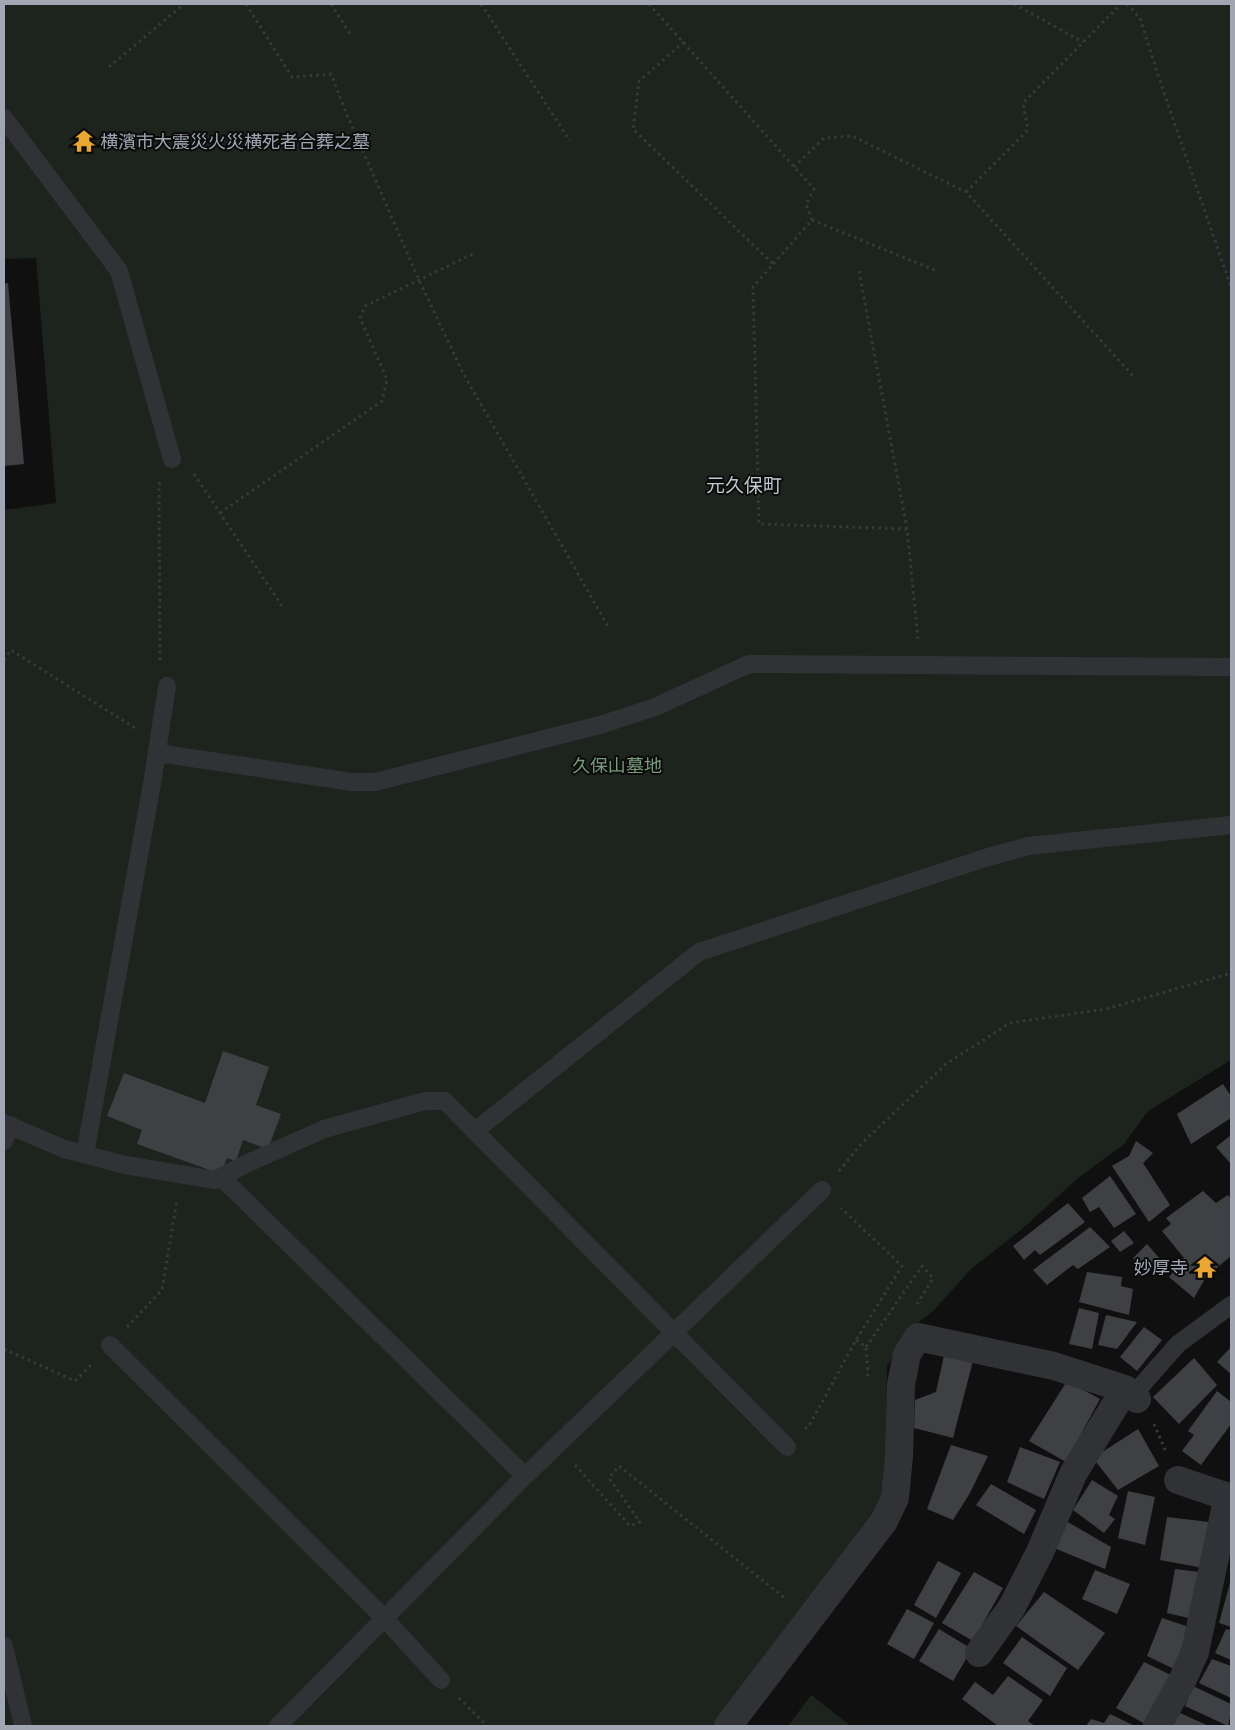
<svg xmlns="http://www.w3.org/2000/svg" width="1235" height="1730" viewBox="0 0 1235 1730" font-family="'Space Grotesk','Noto Sans JP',sans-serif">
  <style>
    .green { fill: #1c241d }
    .building { fill: #3f4044 }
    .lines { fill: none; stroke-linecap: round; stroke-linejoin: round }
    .path { stroke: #37393d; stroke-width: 3; stroke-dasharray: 2.5 4; stroke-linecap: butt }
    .lane { stroke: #313236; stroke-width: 18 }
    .street { stroke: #313236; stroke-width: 28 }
    .labels { text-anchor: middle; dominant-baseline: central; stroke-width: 4; stroke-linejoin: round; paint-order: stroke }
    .poi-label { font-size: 18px; fill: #a1a7b2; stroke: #0b0b0c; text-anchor: start }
    .park-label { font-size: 18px; fill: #799c7a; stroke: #0b0b0c }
    .neighbourhood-label { font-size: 19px; fill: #c2c6ce; stroke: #0b0b0c }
  </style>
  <rect width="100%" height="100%" fill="#101011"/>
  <path class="green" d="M 4,4 L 1231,4 L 1231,1060 L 1148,1111 L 1124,1144 L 1077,1179 L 1022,1229 L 971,1269 L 934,1310 L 909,1330 L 887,1366 L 886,1442 L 889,1485 L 876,1508 L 714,1726 L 4,1726 L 4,510 L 56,503 L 36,258 L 4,259 Z
    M 811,1695 L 851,1726 L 788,1726 Z"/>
  <path class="building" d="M 8,283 L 24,464 L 4,466 L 4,284 Z
    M 223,1051 L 269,1067 L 256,1105 L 281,1114 L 268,1149 L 243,1140 L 236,1161 L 227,1158 L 221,1174 L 137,1144 L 142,1130 L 107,1116 L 124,1073 L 205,1103 Z
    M 1223,1084 L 1231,1096 L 1231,1118 L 1191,1144 L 1177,1114 Z
    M 1231,1135 L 1231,1164 L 1216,1147 Z
    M 1136,1141 L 1153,1153 L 1143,1163 L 1170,1205 L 1149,1222 L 1112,1166 L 1129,1156 Z
    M 1110,1176 L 1136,1214 L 1114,1228 L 1099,1207 L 1090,1212 L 1082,1198 Z
    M 1203,1191 L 1216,1203 L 1228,1195 L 1231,1199 L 1231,1256 L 1206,1277 L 1194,1298 L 1169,1277 L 1184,1258 L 1162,1231 L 1171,1224 L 1166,1218 Z
    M 1068,1203 L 1085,1222 L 1040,1255 L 1035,1250 L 1024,1260 L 1013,1246 Z
    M 1090,1227 L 1110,1247 L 1078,1269 L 1073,1265 L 1047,1285 L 1033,1270 Z
    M 1124,1231 L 1134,1243 L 1120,1252 L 1111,1241 Z
    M 1147,1244 L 1161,1260 L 1149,1273 L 1133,1258 Z
    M 1087,1272 L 1122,1277 L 1121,1286 L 1133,1289 L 1129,1315 L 1079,1302 Z
    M 1079,1308 L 1099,1313 L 1092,1349 L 1069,1344 Z
    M 1106,1315 L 1137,1322 L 1117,1349 L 1098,1345 Z
    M 1144,1327 L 1162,1340 L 1137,1371 L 1120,1357 Z
    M 1231,1347 L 1231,1374 L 1217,1362 Z
    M 945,1351 L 974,1357 L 953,1438 L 914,1428 L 915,1400 L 936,1392 Z
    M 1194,1358 L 1217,1385 L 1179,1424 L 1153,1397 Z
    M 1067,1381 L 1100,1399 L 1066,1462 L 1029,1441 Z
    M 1217,1391 L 1231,1402 L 1231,1424 L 1201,1465 L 1182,1451 L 1194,1435 L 1188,1431 Z
    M 1138,1429 L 1159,1466 L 1118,1490 L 1093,1458 Z
    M 951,1445 L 988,1456 L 970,1493 L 953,1520 L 927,1509 Z
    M 1020,1447 L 1060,1462 L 1044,1499 L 1007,1482 Z
    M 1092,1480 L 1118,1496 L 1109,1515 L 1115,1519 L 1104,1533 L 1073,1510 Z
    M 991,1484 L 1036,1510 L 1024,1534 L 976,1505 Z
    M 1128,1491 L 1155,1497 L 1145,1545 L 1118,1538 Z
    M 1167,1517 L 1209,1522 L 1203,1568 L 1160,1560 Z
    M 1066,1521 L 1111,1547 L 1105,1569 L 1054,1548 Z
    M 938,1561 L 961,1573 L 936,1618 L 914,1605 Z
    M 1175,1569 L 1200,1572 L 1193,1619 L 1167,1613 Z
    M 1095,1570 L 1130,1584 L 1117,1614 L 1082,1599 Z
    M 974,1572 L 1003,1588 L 973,1641 L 942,1623 Z
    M 1231,1579 L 1231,1627 L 1219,1623 Z
    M 1044,1592 L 1105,1633 L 1078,1670 L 1016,1626 Z
    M 907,1609 L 934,1623 L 914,1659 L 887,1644 Z
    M 1162,1618 L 1189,1627 L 1174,1669 L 1147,1656 Z
    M 939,1629 L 972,1649 L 953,1681 L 919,1661 Z
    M 1226,1629 L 1231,1630 L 1231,1660 L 1215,1653 Z
    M 1022,1637 L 1067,1668 L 1050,1696 L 1003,1663 Z
    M 1212,1659 L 1231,1666 L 1231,1698 L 1199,1683 Z
    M 1144,1662 L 1173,1676 L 1149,1726 L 1116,1708 Z
    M 1008,1676 L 1043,1700 L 1028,1721 L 1035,1726 L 998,1726 L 962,1699 L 975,1682 L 993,1695 Z
    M 1193,1686 L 1231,1704 L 1231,1713 L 1228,1726 L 1185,1706 Z
    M 1180,1713 L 1209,1726 L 1172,1726 Z
    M 1110,1714 L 1135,1726 L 1086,1726 L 1091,1719 L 1104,1723 Z"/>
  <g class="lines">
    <path class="path" d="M 246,4 L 292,77 L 331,74 L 345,110 L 419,280 L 463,373 L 609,628
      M 331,4 L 350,34
      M 481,4 L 570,141
      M 649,4 L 814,189 L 806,204 L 812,220
      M 1014,4 L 1083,42
      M 1127,4 L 1140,18 L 1161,84 L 1231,287
      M 684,42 L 639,81 L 633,129 L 773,264
      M 109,67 L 184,4
      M 794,167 L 824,138 L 852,136 L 966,192 L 1134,377
      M 966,192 L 1028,130 L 1023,103 L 1121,4
      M 859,271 L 907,529 L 918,639
      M 194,474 L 282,606
      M 220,513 L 382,401 L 387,379 L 360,318 L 365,306 L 475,253
      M 907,529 L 759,524 L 753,287 L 812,220 L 937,271
      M 4,660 L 11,650 L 135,728
      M 160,660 L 159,485 L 160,482
      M 839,1171 L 862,1143 L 946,1064 L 1010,1023 L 1106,1009 L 1231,973
      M 127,1327 L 162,1290 L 177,1200
      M 856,1340 L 866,1347 L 868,1377
      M 866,1347 L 922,1266 L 933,1278 L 916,1306
      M 4,1349 L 75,1381 L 92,1364
      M 1154,1424 L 1166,1452
      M 805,1429 L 809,1426 L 856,1340 L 902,1266 L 841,1208
      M 575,1465 L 630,1526 L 640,1522 L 609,1478 L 619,1466 L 786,1599
      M 459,1698 L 487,1726"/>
    <path class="lane" d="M 4,118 L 119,271 L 172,459
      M 157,753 L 352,782 L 375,782 L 600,725 L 655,707 L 749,664 L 1231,667
      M 4,1123 L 64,1149 L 125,1165 L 215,1180 L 248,1163 L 324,1129 L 425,1101 L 445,1101 L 787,1447
      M 475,1131 L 699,952 L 985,858 L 1028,846 L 1231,825
      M 4,1141 L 10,1125
      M 85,1154 L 153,778 L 167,686
      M 221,1177 L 525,1476
      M 110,1345 L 384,1618 L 441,1680
      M 1133,1395 L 1178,1344 L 1231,1305
      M 4,1646 L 23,1726
      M 278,1726 L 525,1476 L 822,1190"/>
    <path class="street" d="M 1178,1480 L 1231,1498
      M 979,1653 L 1012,1607 L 1040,1552 L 1073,1474 L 1125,1389
      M 728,1726 L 884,1521 L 895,1498 L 899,1456 L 901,1385 L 907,1354 L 918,1337 L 1054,1366 L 1125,1389 L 1137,1399
      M 1157,1726 L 1182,1681 L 1195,1652 L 1228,1496"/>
  </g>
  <defs>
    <symbol id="temple-bare" viewBox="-9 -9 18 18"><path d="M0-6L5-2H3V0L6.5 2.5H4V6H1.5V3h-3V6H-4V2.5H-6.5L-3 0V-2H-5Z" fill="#eaa62f" stroke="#0b0b0c" stroke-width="2.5" paint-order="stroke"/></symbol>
  </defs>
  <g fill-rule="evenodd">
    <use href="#temple-bare" x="68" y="125" width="32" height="32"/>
    <use href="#temple-bare" x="1189" y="1251" width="32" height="32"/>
  </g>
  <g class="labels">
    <g class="poi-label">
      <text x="100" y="141">横濱市大震災火災横死者合葬之墓</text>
      <text x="1188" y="1267" text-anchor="end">妙厚寺</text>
    </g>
    <g class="park-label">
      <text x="617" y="765">久保山墓地</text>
    </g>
    <g class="neighbourhood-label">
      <text x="744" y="485">元久保町</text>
    </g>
  </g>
  <rect width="1235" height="1730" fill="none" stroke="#a1a7b2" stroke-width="10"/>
</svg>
